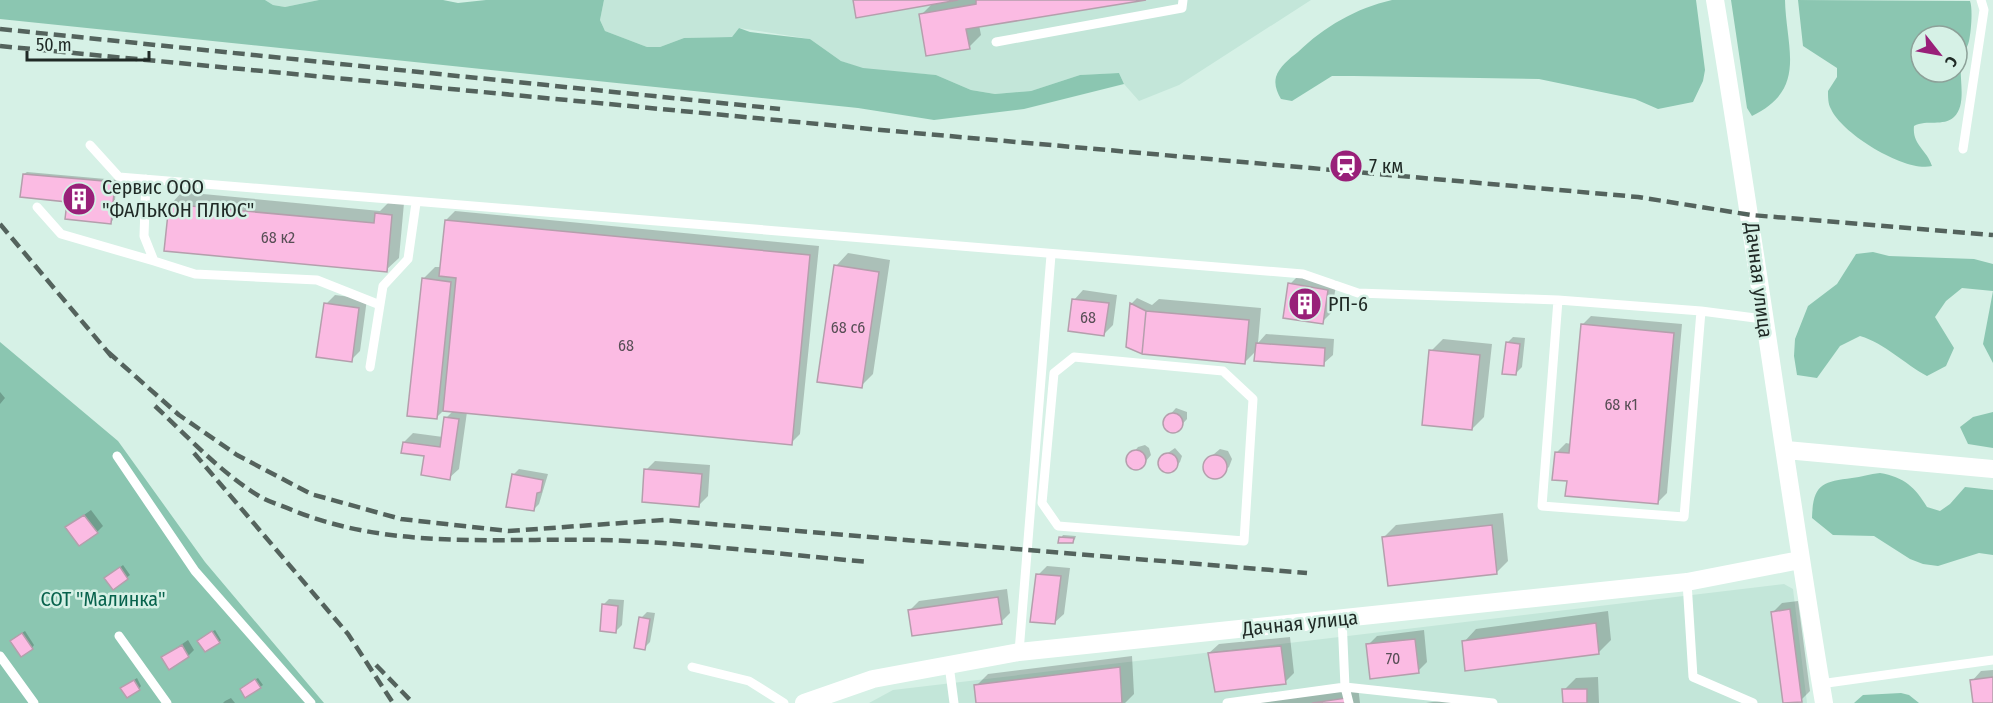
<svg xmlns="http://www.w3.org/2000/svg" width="1993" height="703" viewBox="0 0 1993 703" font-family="'Fira Sans Condensed',sans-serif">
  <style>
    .built { fill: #c3e6d9 }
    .green { fill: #8bc6b1; fill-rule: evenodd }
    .shadow { fill: #0003 }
    .building { fill: #fbbbe3; stroke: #b49fac; stroke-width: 1.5 }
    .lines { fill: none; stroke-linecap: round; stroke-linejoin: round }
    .service { stroke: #fff; stroke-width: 9 }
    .minor { stroke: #fff; stroke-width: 18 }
    .rail { stroke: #54635d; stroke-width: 4.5; stroke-dasharray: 12 6; stroke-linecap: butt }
    .labels { text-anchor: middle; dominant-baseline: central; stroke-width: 5; stroke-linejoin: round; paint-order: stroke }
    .number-label { font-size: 16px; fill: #574e55 }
    .poi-label { font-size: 20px; fill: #202a26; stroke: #d6f1e6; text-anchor: start }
    .street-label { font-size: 20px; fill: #202a26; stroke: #d6f1e6 }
    .park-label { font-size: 20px; fill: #07624c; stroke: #d6f1e6 }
  </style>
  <rect width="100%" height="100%" fill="#d6f1e6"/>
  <path class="built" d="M 265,0 L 319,0 L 285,7 L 273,5 Z
    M 604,0 L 1311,0 L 1179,85 L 1139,101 L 1124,84 L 1119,73 L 1080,75 L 1031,91 L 995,94 L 971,90 L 936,75 L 863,69 L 841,61 L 810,39 L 739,28 L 732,37 L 684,38 L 660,47 L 647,47 L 605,31 L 600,20 Z
    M 1784,584 L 1793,589 L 1807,703 L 869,703 L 893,690 Z"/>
  <path class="green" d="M 0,0 L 265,0 L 273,5 L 285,7 L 319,0 L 443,0 L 458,3 L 486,0 L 604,0 L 600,20 L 605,31 L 647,47 L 660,47 L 684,38 L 732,37 L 739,28 L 750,32 L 810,39 L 841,61 L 863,68 L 936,75 L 971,90 L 995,94 L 1031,91 L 1080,75 L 1119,73 L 1124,84 L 1024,109 L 934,120 L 858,108 L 0,19 Z
    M 1392,0 L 1696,0 L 1705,70 L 1703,81 L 1693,102 L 1658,109 L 1635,99 L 1539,79 L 1354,76 L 1332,76 L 1292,101 L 1281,99 C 1277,92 1274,85 1276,77 C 1279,67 1290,58 1298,52 C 1324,27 1356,8 1392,0 Z
    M 1731,0 L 1785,0 C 1786,48 1808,89 1752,116 L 1747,108 Z
    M 1798,0 L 1970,1 C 1973,9 1971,32 1969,41 C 1967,49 1962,55 1961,63 C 1959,79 1967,105 1954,117 C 1943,127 1927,119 1914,126 C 1912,145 1927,150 1932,166 C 1906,173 1842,134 1831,109 C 1828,104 1828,97 1828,91 L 1837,77 L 1837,68 L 1803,46 ZM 1921,36 L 1957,36 L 1957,72 L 1921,72 Z
    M 1873,252 L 1889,256 L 1974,259 L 1993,264 L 1993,363 L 1983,344 L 1993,291 L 1962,288 L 1946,301 L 1935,317 L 1954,348 L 1946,366 L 1927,376 C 1903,363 1886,344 1860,336 L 1840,346 L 1817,378 L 1797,375 L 1794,356 L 1795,339 L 1808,306 L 1837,284 L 1856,254 Z
    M 0,342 L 118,441 L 205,562 L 324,703 L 0,703 Z
    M 1993,412 L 1993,448 L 1968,444 L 1960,427 L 1973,417 Z
    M 1880,473 C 1904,477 1915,487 1927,507 L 1940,511 L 1950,504 L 1965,487 L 1993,490 L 1993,555 L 1979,553 L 1938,566 L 1923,564 L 1910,559 L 1874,536 L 1833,535 L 1812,518 C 1813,484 1822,482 1852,478 C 1861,477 1870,474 1880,473 Z
    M 1901,693 L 1909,695 L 1919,703 L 1854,703 L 1863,695 Z"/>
  <path class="shadow" d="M 854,0 L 1137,0 L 979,25 L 981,35 L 969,47 L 921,15 L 933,3 Z
    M 27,172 L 117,180 L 113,220 L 111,222 L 69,200 L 24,174 Z
    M 182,192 L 380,211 L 389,202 L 404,203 L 399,258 L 386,270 L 170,205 Z
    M 455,211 L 819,246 L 800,434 L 791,443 L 467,412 L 459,469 L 449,478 L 425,455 L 404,442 L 413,433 L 443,437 L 446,418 L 453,411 L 444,410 L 436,418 L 423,279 L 435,267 L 442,267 L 446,220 Z
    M 848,253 L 890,260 L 873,374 L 861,386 L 836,266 Z
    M 1299,275 L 1337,281 L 1331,313 L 1322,322 L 1290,284 Z
    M 1083,290 L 1117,295 L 1113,325 L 1104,334 L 1074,300 Z
    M 335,295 L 367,299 L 360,351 L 351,360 L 326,304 Z
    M 1137,298 L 1152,305 L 1159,299 L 1261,308 L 1258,343 L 1266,334 L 1334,339 L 1333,355 L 1323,364 L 1257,350 L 1245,362 L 1131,304 Z
    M 1591,316 L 1682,324 L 1667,493 L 1658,502 L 1556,453 L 1566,443 L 1571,444 L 1582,325 Z
    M 1513,337 L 1525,338 L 1522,367 L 1516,373 L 1507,343 Z
    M 1443,339 L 1492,344 L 1484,417 L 1472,429 L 1431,351 Z
    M 0,392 L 5,398 L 0,404 Z
    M 1176,408 L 1187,412 L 1187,419 L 1177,430 L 1171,431 L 1166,427 L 1165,420 Z
    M 1145,445 L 1149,448 L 1151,455 L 1141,467 L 1134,468 L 1128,459 L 1138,447 Z
    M 1175,448 L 1182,456 L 1180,462 L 1174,469 L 1162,470 L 1159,464 L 1162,457 Z
    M 1220,449 L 1228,451 L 1232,459 L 1229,467 L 1217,477 L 1209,475 L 1205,467 L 1208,459 Z
    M 655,461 L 710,465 L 708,496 L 699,505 L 646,470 Z
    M 519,469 L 548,474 L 539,504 L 533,510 L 513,475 Z
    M 91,510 L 103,526 L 97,532 L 67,527 Z
    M 1503,513 L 1508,561 L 1496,573 L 1384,537 L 1396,525 Z
    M 1063,535 L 1076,536 L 1075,539 L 1072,542 L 1061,538 Z
    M 123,565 L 130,575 L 113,588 L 109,576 Z
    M 1047,566 L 1070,568 L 1064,614 L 1054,623 L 1038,575 Z
    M 1007,589 L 1010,613 L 1001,622 L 910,610 L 919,601 Z
    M 609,599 L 624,600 L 622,625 L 616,631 L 603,605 Z
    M 1798,601 L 1810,691 L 1801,700 L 1773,612 L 1782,603 Z
    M 1608,611 L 1611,640 L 1599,652 L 1464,642 L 1476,629 Z
    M 647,612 L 655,613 L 650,642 L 644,648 L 641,618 Z
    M 215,630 L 221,640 L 219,642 L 201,638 Z
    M 1424,630 L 1427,662 L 1418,671 L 1368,645 L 1377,636 Z
    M 25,631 L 34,645 L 32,648 L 14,638 Z
    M 1290,637 L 1294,673 L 1285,682 L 1209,653 L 1219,644 Z
    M 188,640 L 194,650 L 188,656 L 163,657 Z
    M 1132,656 L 1134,694 L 1125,703 L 977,703 L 976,686 L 988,674 Z
    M 1993,670 L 1993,703 L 1975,703 L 1972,681 L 1981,671 Z
    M 1598,677 L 1599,703 L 1564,703 L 1564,690 L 1576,678 Z
    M 137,678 L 141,686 L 139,689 L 124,686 Z
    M 258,678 L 263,685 L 260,687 L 244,686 Z
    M 1358,687 L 1360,703 L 1240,703 Z
    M 231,698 L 235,703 L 223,703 L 225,701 Z
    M 1460,698 L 1461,703 L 1426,703 Z"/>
  <path class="building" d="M 853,0 L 958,0 L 856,18 Z
    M 976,0 L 1146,0 L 966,29 L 970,49 L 926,56 L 919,14 L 976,4 Z
    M 23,174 L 115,182 L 111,224 L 65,219 L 67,202 L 20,197 Z
    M 169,204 L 374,223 L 375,213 L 392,215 L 387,272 L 164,251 Z
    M 445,220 L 810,255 L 792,445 L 443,411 L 456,278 L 439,276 Z
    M 834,265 L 879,272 L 862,388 L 817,382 Z
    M 422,278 L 451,282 L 437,419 L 407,416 Z
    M 1288,283 L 1328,290 L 1323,324 L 1283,318 Z
    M 1072,299 L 1109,303 L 1104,336 L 1068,331 Z
    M 324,303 L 359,308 L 352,362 L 316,357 Z
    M 1130,303 L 1146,311 L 1142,354 L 1126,347 Z
    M 1146,311 L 1249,320 L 1245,364 L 1142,354 Z
    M 1581,324 L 1674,333 L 1658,504 L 1565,496 L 1567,481 L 1552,480 L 1555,452 L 1569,453 Z
    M 1506,342 L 1520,344 L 1516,375 L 1502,374 Z
    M 1256,343 L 1325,348 L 1324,366 L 1254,361 Z
    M 1429,350 L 1480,355 L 1472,430 L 1422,425 Z
    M1163 423a10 10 0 1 1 20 0a10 10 0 1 1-20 0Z
    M 444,417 L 459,419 L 450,480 L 421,475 L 424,456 L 401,453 L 403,442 L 440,447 Z
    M1126 460a10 10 0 1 1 20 0a10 10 0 1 1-20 0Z
    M1158 463a10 10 0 1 1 20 0a10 10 0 1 1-20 0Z
    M1203 467a12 12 0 1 1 24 0a12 12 0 1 1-24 0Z
    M 644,469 L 702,474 L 699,507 L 642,502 Z
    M 512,474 L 543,480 L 541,492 L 537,493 L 534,511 L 506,507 Z
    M 84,515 L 98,533 L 79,546 L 65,527 Z
    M 1492,525 L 1497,574 L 1388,586 L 1382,537 Z
    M 1059,537 L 1074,538 L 1073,543 L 1058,543 Z
    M 120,567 L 128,579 L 113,590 L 104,578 Z
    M 1036,574 L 1061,576 L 1055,624 L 1030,622 Z
    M 998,597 L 1002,624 L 912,636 L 908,610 Z
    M 602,604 L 618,606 L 616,633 L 600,631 Z
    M 1790,609 L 1802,702 L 1783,703 L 1771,612 Z
    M 639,617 L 650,619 L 645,650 L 634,648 Z
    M 1596,623 L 1599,654 L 1465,671 L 1462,641 Z
    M 212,631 L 220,643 L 205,652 L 197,641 Z
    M 22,633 L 33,649 L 21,657 L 10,641 Z
    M 1415,639 L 1419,673 L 1370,679 L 1366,644 Z
    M 182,645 L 189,657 L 169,670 L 161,657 Z
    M 1281,646 L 1286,684 L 1215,692 L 1208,653 Z
    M 1120,667 L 1122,703 L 976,703 L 974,685 Z
    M 1993,677 L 1993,703 L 1973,703 L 1970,680 Z
    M 255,679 L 261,688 L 245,698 L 240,689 Z
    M 134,680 L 140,690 L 127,698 L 120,688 Z
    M 1562,689 L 1587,689 L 1587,703 L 1563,703 Z
    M 1346,698 L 1346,703 L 1312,703 Z"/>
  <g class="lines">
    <path class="service" d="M 996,42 L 1182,8 L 1183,0
      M 90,145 L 119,177 L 1303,274 L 1358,293 L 1558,300
      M 1963,149 L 1984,10 L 1981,0
      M 146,179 L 144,236 L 154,261 L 195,274 L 317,280 L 380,305
      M 37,207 L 61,234 L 154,261
      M 1701,311 L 1684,517 L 1542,506 L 1558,300 L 1701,311 L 1763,319
      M 1074,357 L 1223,371 L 1253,399 L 1244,541 L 1058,526 L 1042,503 L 1054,373 Z
      M 370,367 L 383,286 L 408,259 L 416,203
      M 117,456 L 195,571 L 311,703
      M 1687,582 L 1693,677 L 1753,703
      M 1342,618 L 1345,687 L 1349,703
      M 119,636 L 167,703
      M 1019,652 L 1051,255
      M 0,656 L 34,703
      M 949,665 L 954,703
      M 692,667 L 749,681 L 784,703
      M 1820,684 L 1993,660
      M 1227,703 L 1345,687 L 1493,703"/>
    <path class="minor" d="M 1715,0 C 1754,234 1785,469 1824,703
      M 1786,450 L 1993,469
      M 804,703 L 873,679 L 1019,652 L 1687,582 L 1800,560"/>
    <path class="rail" d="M 0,29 L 780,109
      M 0,46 L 881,130 L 1638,197 L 1751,215 L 1993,235
      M 0,224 L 112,357
      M 108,352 L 179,415 L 237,455 L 311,494 L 401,519 L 508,531 L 664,520 L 1307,573
      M 155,406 C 188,437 220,472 259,496 C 269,502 281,505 292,510 C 400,554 516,535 629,541 C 709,545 789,555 869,562
      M 194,453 L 348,634 L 393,703
      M 376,665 L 413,703"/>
  </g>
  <defs>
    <symbol id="station-disc" viewBox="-11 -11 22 22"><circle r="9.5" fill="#992079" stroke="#d6f1e6"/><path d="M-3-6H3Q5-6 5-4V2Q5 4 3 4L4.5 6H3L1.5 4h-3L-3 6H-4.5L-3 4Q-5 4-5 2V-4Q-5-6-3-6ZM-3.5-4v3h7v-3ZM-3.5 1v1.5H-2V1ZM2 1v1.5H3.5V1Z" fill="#fff"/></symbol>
    <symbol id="building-disc" viewBox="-11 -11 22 22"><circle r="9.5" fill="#992079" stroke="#d6f1e6"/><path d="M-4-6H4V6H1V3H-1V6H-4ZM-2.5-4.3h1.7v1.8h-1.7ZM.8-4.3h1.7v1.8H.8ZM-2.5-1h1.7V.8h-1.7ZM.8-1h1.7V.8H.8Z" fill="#fff"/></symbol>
  </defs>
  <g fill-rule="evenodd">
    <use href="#station-disc" x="1327" y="147" width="38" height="38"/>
    <use href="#building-disc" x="60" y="180" width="38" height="38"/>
    <use href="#building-disc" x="1286" y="285" width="38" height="38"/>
  </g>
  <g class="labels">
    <g class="number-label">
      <text x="278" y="237">68 к2</text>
      <text x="1088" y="317">68</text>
      <text x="848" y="327">68 с6</text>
      <text x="626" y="345">68</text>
      <text x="1621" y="404">68 к1</text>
      <text x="1393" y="658">70</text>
    </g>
    <g class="poi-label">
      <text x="1369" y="166">7 км</text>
      <text x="102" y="187">Сервис ООО<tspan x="102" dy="23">"ФАЛЬКОН ПЛЮС"</tspan></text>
      <text x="1328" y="304">РП-6</text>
    </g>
    <g class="street-label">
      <text transform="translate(1759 280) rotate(83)">Дачная улица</text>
      <text transform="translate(1300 623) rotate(-6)">Дачная улица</text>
    </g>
    <g class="park-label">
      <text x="103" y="599">СОТ "Малинка"</text>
    </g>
  </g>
  <g transform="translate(1939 54) rotate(121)"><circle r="28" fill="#d6f1e6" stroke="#8da199" stroke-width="1.5"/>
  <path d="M0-4.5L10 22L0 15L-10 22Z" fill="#992079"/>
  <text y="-9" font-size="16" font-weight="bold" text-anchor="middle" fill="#202a26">С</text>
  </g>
  <path d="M27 51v9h122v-9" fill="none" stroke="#202a26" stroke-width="3"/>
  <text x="36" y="51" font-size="18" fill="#202a26" stroke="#d6f1e6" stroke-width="4.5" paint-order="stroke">50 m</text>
</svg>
